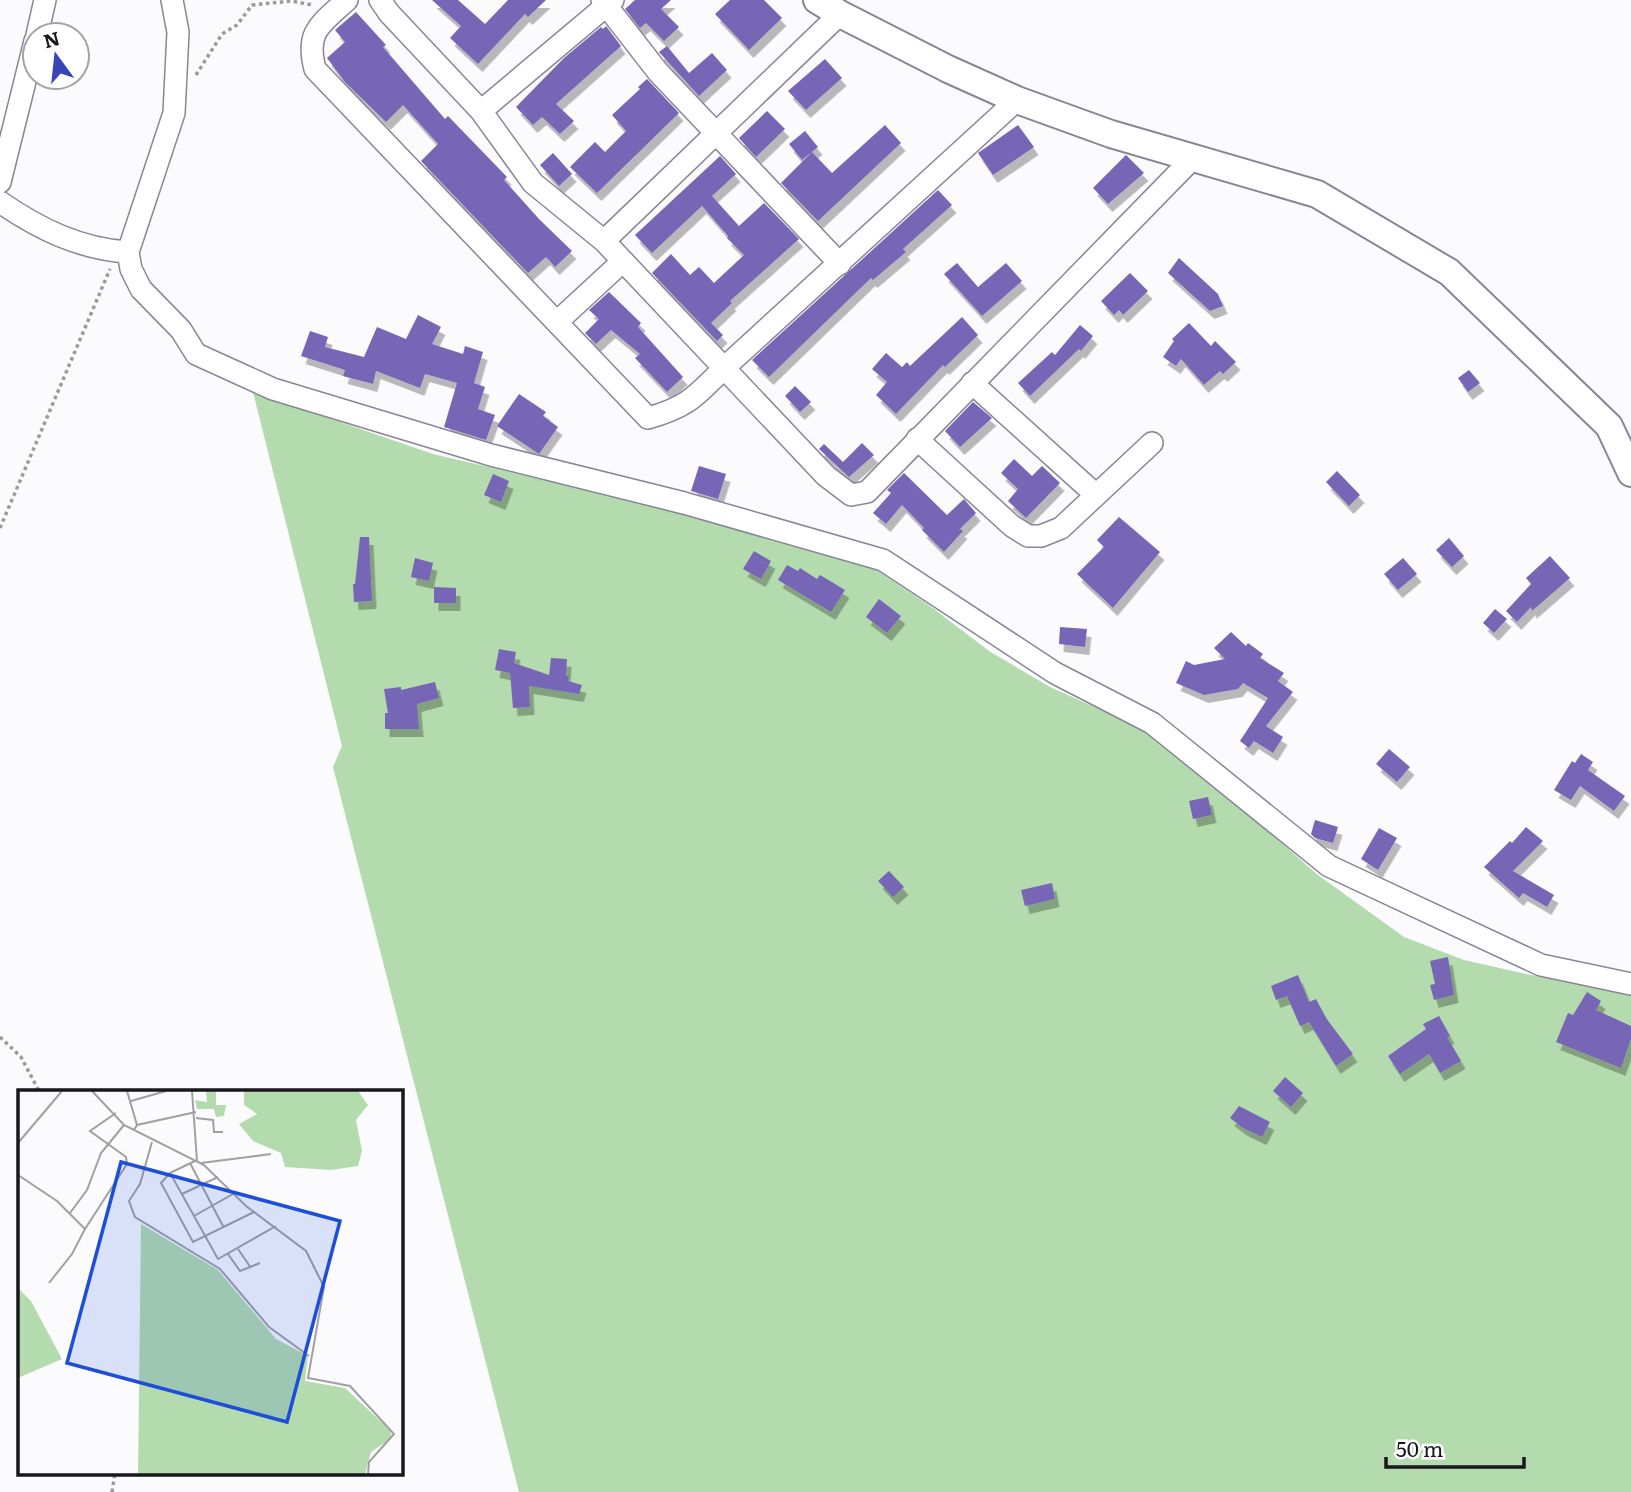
<svg xmlns="http://www.w3.org/2000/svg" width="1631" height="1492" viewBox="0 0 1631 1492" font-family="Literata,serif">
  <style>
    .green { fill: #b4dbad }
    .building { fill: #7765b5; filter: url(#shadow) }
    .lines { fill: none; stroke-linecap: round; stroke-linejoin: round }
    .minor-casing { stroke: #888695; stroke-width: 24 }
    .tertiary-casing { stroke: #888695; stroke-width: 30 }
    .path { stroke: #9a9a9e; stroke-width: 3.5; stroke-dasharray: 3.5 3.5; stroke-linecap: butt }
    .minor { stroke: #fff; stroke-width: 21 }
    .tertiary { stroke: #fff; stroke-width: 26 }
    .inset-road { fill: none; stroke: #a0a0a4; stroke-width: 2 }
    .view { fill: #1d4ed8; fill-opacity: 0.15; stroke: #1d4ed8; stroke-width: 3.5 }
    .inset-edge { fill: none; stroke: #18171d; stroke-width: 3.5 }
  </style>
  <defs>
    <filter id="shadow"><feDropShadow dx="4.5" dy="8" stdDeviation="0" flood-color="#0004"/></filter>
  </defs>
  <rect width="100%" height="100%" fill="#fbfbfe"/>
  <path class="green" d="M 253,392 L 433,454 L 687,513 L 875,569 L 930,606 L 989,651 L 1050,687 L 1128,722 L 1175,750 L 1318,875 L 1404,937 L 1464,960 L 1526,974 L 1631,993 L 1631,1492 L 519,1492 L 333,767 L 342,746 Z"/>
  <path class="building" d="M 432,0 L 458,0 L 485,24 L 508,0 L 546,0 L 528,17 L 525,14 L 478,64 L 450,38 L 461,26 Z
    M 635,0 L 671,0 L 661,9 L 679,27 L 664,41 L 646,23 L 640,28 L 625,9 Z
    M 730,0 L 764,0 L 782,18 L 749,50 L 715,14 Z
    M 356,12 L 386,45 L 383,47 L 445,119 L 448,116 L 479,148 L 507,177 L 504,180 L 539,219 L 572,251 L 555,267 L 546,257 L 528,273 L 421,161 L 438,144 L 403,105 L 386,122 L 345,82 L 327,58 L 345,42 L 335,30 Z
    M 606,26 L 621,46 L 556,104 L 574,121 L 560,134 L 542,117 L 533,125 L 516,107 L 564,58 L 601,27 L 603,29 Z
    M 667,46 L 689,73 L 712,53 L 727,70 L 699,96 L 659,52 Z
    M 825,59 L 842,78 L 806,110 L 788,91 Z
    M 647,79 L 679,113 L 597,193 L 570,167 L 595,142 L 605,152 L 626,131 L 612,115 L 640,89 L 638,87 Z
    M 767,111 L 785,129 L 756,157 L 739,138 Z
    M 885,125 L 901,143 L 818,221 L 781,183 L 812,152 L 832,173 Z
    M 1018,125 L 1034,147 L 993,175 L 978,153 Z
    M 805,131 L 818,147 L 802,160 L 789,144 Z
    M 553,153 L 572,174 L 559,186 L 540,165 Z
    M 1126,155 L 1144,173 L 1108,204 L 1093,188 Z
    M 720,156 L 736,174 L 712,196 L 739,226 L 764,203 L 799,239 L 730,301 L 732,303 L 711,323 L 723,335 L 717,341 L 652,273 L 671,254 L 690,275 L 699,267 L 714,283 L 744,255 L 727,238 L 728,236 L 702,206 L 652,253 L 635,235 Z
    M 938,190 L 952,205 L 903,249 L 906,252 L 873,280 L 871,278 L 769,377 L 752,360 Z
    M 1179,258 L 1218,294 L 1223,306 L 1210,311 L 1168,273 Z
    M 957,263 L 978,287 L 1006,263 L 1022,281 L 982,316 L 944,274 Z
    M 1130,273 L 1148,291 L 1123,315 L 1119,310 L 1114,315 L 1101,301 Z
    M 609,292 L 641,323 L 638,327 L 683,377 L 667,392 L 635,358 L 640,354 L 611,330 L 596,344 L 585,333 L 599,319 L 589,310 Z
    M 418,315 L 441,327 L 432,344 L 463,354 L 465,346 L 483,352 L 474,383 L 485,387 L 478,409 L 495,415 L 486,440 L 444,427 L 457,383 L 425,374 L 420,388 L 376,371 L 373,384 L 343,376 L 345,370 L 301,356 L 310,331 L 328,337 L 325,347 L 364,357 L 377,327 L 406,339 Z
    M 962,317 L 978,335 L 945,367 L 943,365 L 896,414 L 876,395 L 887,382 L 872,369 L 886,353 L 902,367 L 907,362 L 910,366 Z
    M 1189,323 L 1211,346 L 1215,341 L 1236,362 L 1223,374 L 1220,371 L 1204,385 L 1181,359 L 1176,366 L 1163,357 L 1174,341 L 1172,339 Z
    M 1080,325 L 1093,336 L 1081,351 L 1079,349 L 1030,396 L 1018,383 L 1052,352 L 1055,355 Z
    M 1469,370 L 1480,383 L 1468,392 L 1458,378 Z
    M 795,386 L 811,402 L 800,412 L 785,396 Z
    M 519,394 L 546,412 L 543,416 L 558,427 L 539,454 L 497,426 Z
    M 973,402 L 992,418 L 960,447 L 945,431 Z
    M 862,443 L 874,455 L 849,477 L 819,449 L 824,444 L 843,462 Z
    M 1014,459 L 1032,476 L 1042,466 L 1060,483 L 1026,518 L 1008,501 L 1018,489 L 1001,473 Z
    M 699,466 L 726,474 L 718,499 L 691,491 Z
    M 1337,471 L 1360,495 L 1349,506 L 1326,482 Z
    M 904,473 L 947,515 L 964,499 L 976,513 L 960,529 L 963,531 L 944,552 L 922,530 L 924,528 L 902,505 L 886,524 L 873,513 L 891,493 L 887,490 Z
    M 493,474 L 509,481 L 501,502 L 484,495 Z
    M 1119,517 L 1160,552 L 1113,608 L 1077,574 L 1104,547 L 1097,540 Z
    M 360,537 L 369,537 L 372,601 L 354,602 L 353,584 L 355,584 Z
    M 1449,538 L 1464,556 L 1452,567 L 1436,550 Z
    M 754,551 L 771,561 L 761,579 L 743,569 Z
    M 1550,556 L 1570,578 L 1532,611 L 1531,607 L 1517,622 L 1506,611 L 1531,584 L 1526,578 Z
    M 415,558 L 433,563 L 429,581 L 411,577 Z
    M 1403,558 L 1417,574 L 1398,590 L 1384,574 Z
    M 787,565 L 798,571 L 800,568 L 817,579 L 820,575 L 845,590 L 831,612 L 778,580 Z
    M 434,587 L 456,588 L 456,603 L 434,603 Z
    M 879,599 L 901,616 L 887,633 L 866,617 Z
    M 1495,609 L 1507,619 L 1494,633 L 1483,623 Z
    M 1060,627 L 1087,629 L 1085,647 L 1059,644 Z
    M 1231,632 L 1246,646 L 1248,643 L 1263,654 L 1260,658 L 1284,673 L 1278,681 L 1293,692 L 1266,726 L 1283,737 L 1273,753 L 1254,741 L 1249,748 L 1240,741 L 1268,698 L 1243,683 L 1238,689 L 1204,695 L 1176,683 L 1186,661 L 1194,665 L 1225,659 L 1214,648 Z
    M 499,649 L 516,652 L 514,663 L 549,675 L 551,658 L 567,659 L 566,676 L 569,676 L 568,681 L 582,685 L 579,694 L 529,686 L 530,707 L 513,708 L 510,673 L 495,670 Z
    M 435,682 L 439,698 L 417,704 L 419,729 L 385,729 L 385,713 L 388,713 L 384,689 L 401,687 L 401,690 Z
    M 1389,749 L 1410,767 L 1397,782 L 1376,764 Z
    M 1581,754 L 1593,762 L 1588,770 L 1625,796 L 1614,811 L 1580,786 L 1571,800 L 1554,790 L 1572,761 L 1575,763 Z
    M 1208,797 L 1212,815 L 1193,819 L 1189,801 Z
    M 1315,820 L 1338,827 L 1333,843 L 1315,838 L 1311,834 Z
    M 1526,827 L 1543,841 L 1513,871 L 1554,895 L 1547,907 L 1523,893 L 1519,898 L 1484,867 L 1510,841 L 1512,843 Z
    M 1379,828 L 1397,838 L 1378,870 L 1361,859 Z
    M 889,871 L 904,887 L 893,897 L 878,881 Z
    M 1052,883 L 1055,899 L 1025,906 L 1021,890 Z
    M 1448,957 L 1454,995 L 1434,1000 L 1430,985 L 1435,984 L 1430,961 Z
    M 1298,975 L 1309,1002 L 1316,999 L 1326,1018 L 1353,1054 L 1336,1066 L 1309,1022 L 1300,1026 L 1287,996 L 1276,1000 L 1271,986 Z
    M 1587,992 L 1601,1001 L 1596,1010 L 1631,1026 L 1631,1039 L 1621,1068 L 1556,1042 L 1568,1013 L 1573,1015 Z
    M 1439,1016 L 1450,1036 L 1447,1037 L 1461,1061 L 1440,1073 L 1429,1054 L 1400,1074 L 1388,1056 L 1426,1029 L 1423,1024 Z
    M 1285,1077 L 1303,1093 L 1291,1107 L 1273,1091 Z
    M 1239,1106 L 1270,1122 L 1262,1137 L 1243,1128 L 1230,1118 Z"/>
  <g class="lines">
    <defs>
      <path id="minor" d="M 172,0 L 178,32 L 174,113 L 128,252 L 131,269 L 141,289 L 181,330 L 196,354 L 273,389 L 491,455 L 684,503 L 883,560 L 1055,673 L 1152,723 L 1329,866 L 1541,965 L 1631,984
        M 347,0 C 321,24 305,31 315,69 L 648,418 C 688,407 696,396 724,368 L 1017,100
        M 380,0 L 389,13 L 481,111 L 533,183 L 604,241 L 826,476 L 851,495 L 867,492 L 1194,157
        M 602,0 L 658,72 L 840,264
        M 37,35 L 45,0
        M 481,111 L 613,0
        M 0,182 L 35,41
        M 0,202 C 39,229 80,249 128,252
        M 604,241 L 840,14
        M 557,322 L 623,261
        M 972,383 L 1096,495
        M 917,439 L 1012,526 L 1028,536 L 1041,536 L 1061,528 L 1152,443"/>
      <path id="tertiary" d="M 817,0 L 840,14 L 948,69 L 1017,100 L 1111,134 L 1317,194 L 1449,272 L 1609,426 L 1631,473"/>
    </defs>
    <use href="#minor" class="minor-casing"/>
    <use href="#tertiary" class="tertiary-casing"/>
    <path class="path" d="M 196,75 L 222,34 L 237,25 L 252,5 L 291,1 L 313,5
      M 0,528 L 110,269
      M 0,1037 L 21,1057 L 39,1091
      M 112,1492 L 115,1473"/>
    <use href="#minor" class="minor"/>
    <use href="#tertiary" class="tertiary"/>
  </g>
  <g transform="translate(18 1090)">
    <rect width="385" height="385" fill="#fbfbfe"/>
    <path d="M 188,1 L 198,1 L 198,15 L 208,15 L 206,26 L 198,27 L 196,19 L 179,19 L 177,10 L 189,12 ZM 226,1 L 340,1 L 350,15 L 338,30 L 344,61 L 340,76 L 313,80 L 267,77 L 263,63 L 235,51 L 221,34 L 239,24 L 226,15 ZM 123,134 L 200,180 L 258,249 L 290,266 L 287,291 L 327,298 L 372,340 L 374,348 L 353,362 L 347,384 L 120,384 ZM 0,198 L 13,211 L 44,269 L 0,288 Z" fill="#b4dbad"/>
    <path class="inset-road" d="M 74,1 L 106,35 L 186,75 L 228,116 L 288,161 L 306,197 L 290,288 L 332,296 L 376,344 L 351,372 L 350,384M 109,1 L 119,35M 174,1 L 179,71M 113,11 L 148,1M 178,28 L 195,30 L 196,42 L 205,42M 116,40 L 119,35 L 178,22M 134,52 L 122,94 L 111,111 L 117,127 L 202,179 L 251,237 L 291,266M 0,53 L 44,1M 177,71 L 152,83 L 200,169 L 258,136M 172,73 L 206,138M 183,73 L 253,64M 152,83 L 143,93 L 175,152 L 236,122M 0,85 L 39,111 L 67,139 L 54,164 L 31,193M 164,104 L 200,87M 52,123 L 69,100 L 83,63 L 106,35M 176,126 L 215,104M 67,139 L 109,74 L 108,67 L 72,41 L 98,23M 220,159 L 233,178M 210,164 L 222,181 L 242,173"/>
    <path class="view" d="M 103,72 L 322,131 L 269,332 L 49,273 Z"/>
    <rect width="385" height="385" class="inset-edge"/>
  </g>
  <g transform="translate(56 56) rotate(345)"><circle r="33" fill="#ffffff" stroke="#a3a2a5" stroke-width="2"/>
  <path d="M0-5L12 26L0 18L-12 26Z" fill="#3844b7"/>
  <text y="-10" font-size="19" font-weight="bold" text-anchor="middle" fill="#18171d">N</text>
  </g>
  <path d="M1386 1457v10h138v-10" fill="none" stroke="#18171d" stroke-width="3.5"/>
  <text x="1396" y="1457" font-size="21" fill="#18171d" stroke="#ffffff" stroke-width="5" paint-order="stroke">50 m</text>
</svg>
